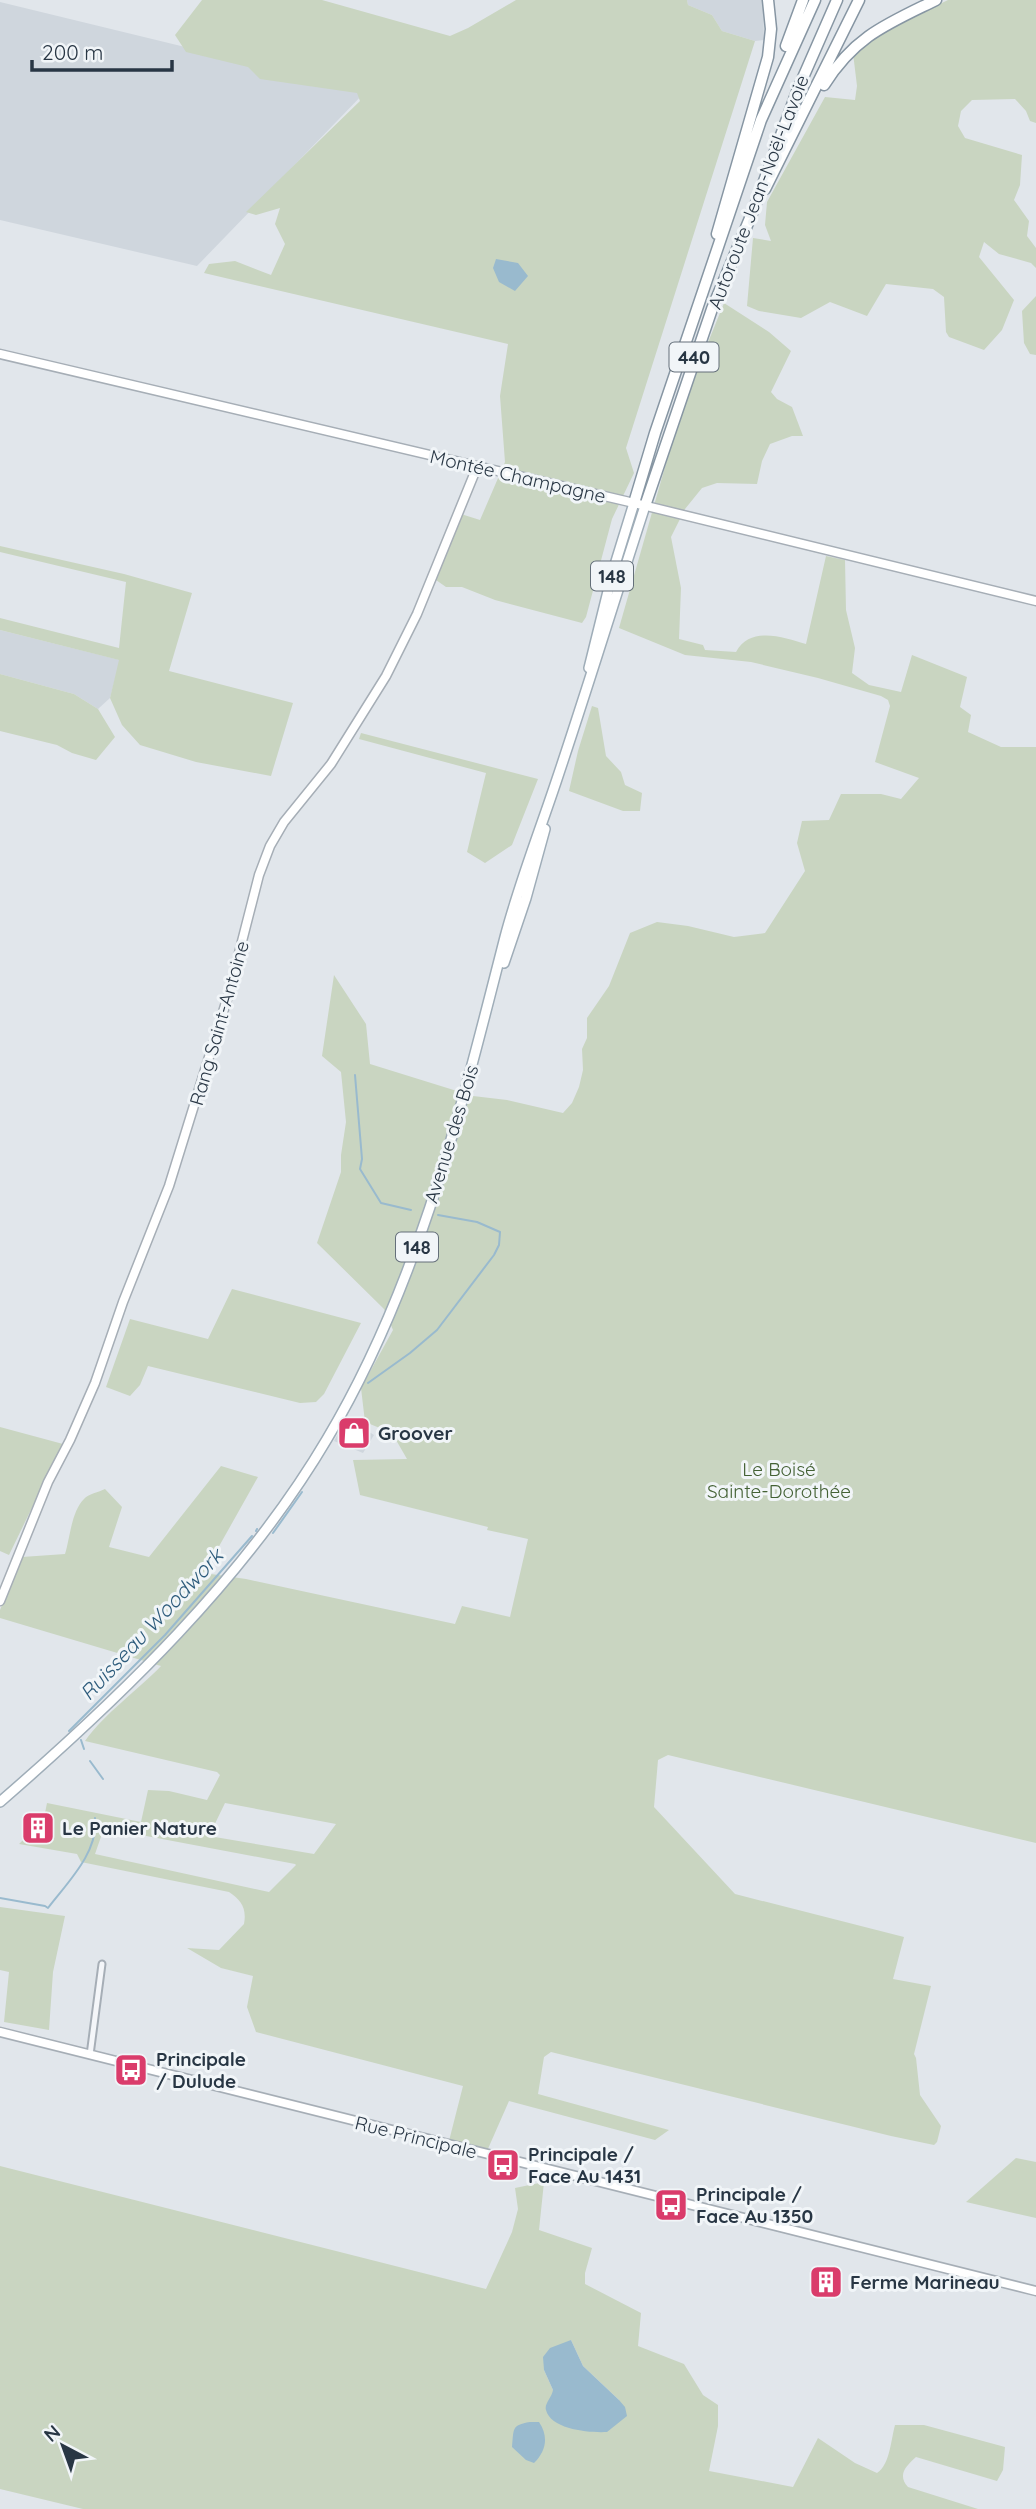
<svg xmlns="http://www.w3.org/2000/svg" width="1036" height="2509" viewBox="0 0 1036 2509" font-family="Quicksand,sans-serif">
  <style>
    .built { fill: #cfd6dd }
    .green { fill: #c9d5c1; fill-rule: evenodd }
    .water { fill: #99bace }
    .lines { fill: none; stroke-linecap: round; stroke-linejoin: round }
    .stream { stroke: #99bace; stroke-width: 2 }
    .street-casing { stroke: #a6aeb6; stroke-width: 9 }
    .secondary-casing { stroke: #a6aeb6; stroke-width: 11 }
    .primary-casing { stroke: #9fadb8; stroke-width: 12 }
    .highway-casing { stroke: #8796a3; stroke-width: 13 }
    .street { stroke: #f4f6f9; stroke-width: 5 }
    .secondary { stroke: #fff; stroke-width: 8 }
    .primary { stroke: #fff; stroke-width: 9 }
    .highway { stroke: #fff; stroke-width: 10 }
    .labels { text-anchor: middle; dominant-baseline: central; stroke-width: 6; stroke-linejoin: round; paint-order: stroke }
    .shield { fill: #f1f5f8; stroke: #646f7a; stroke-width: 2 }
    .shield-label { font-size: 18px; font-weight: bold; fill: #283644 }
    .street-label { font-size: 19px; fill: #283644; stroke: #f1f5f8 }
    .poi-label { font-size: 19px; font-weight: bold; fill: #283644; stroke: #f1f5f8; text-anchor: start }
    .park-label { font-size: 19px; fill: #436134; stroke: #f1f5f8 }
    .water-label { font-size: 21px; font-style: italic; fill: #2e5c7c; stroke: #f1f5f8 }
  </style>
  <rect width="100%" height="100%" fill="#e1e6eb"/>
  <path class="built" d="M 687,0 L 763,0 L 764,40 L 755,41 L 722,31 L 712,15 L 688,5 Z
    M 0,2 L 366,91 L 197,266 L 0,220 Z
    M 0,630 L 120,660 L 110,698 L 98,709 L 74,694 L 0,674 Z
    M 347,1418 L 374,1435 L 363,1453 L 334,1441 Z"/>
  <path class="green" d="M 202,0 L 322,0 L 450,36 L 468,28 L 516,0 L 687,0 L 688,5 L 712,15 L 722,31 L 755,41 L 626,448 L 634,473 L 612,519 L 586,617 L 582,623 L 495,600 L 462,587 L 446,587 L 436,580 L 461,514 L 480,520 L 505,462 L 500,396 L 508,344 L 204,273 L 209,264 L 235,261 L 271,275 L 285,244 L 275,224 L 280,208 L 256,215 L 246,212 L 360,101 L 357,93 L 260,79 L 248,67 L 186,52 L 175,35 Z
    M 948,0 L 1036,0 L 1036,123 L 1030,121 L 1026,111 L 1015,99 L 972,100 L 961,111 L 958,126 L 965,138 L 1022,155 L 1020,185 L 1014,200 L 1029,221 L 1027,236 L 1036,248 L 1036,268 L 1031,263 L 999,254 L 984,242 L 979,257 L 1014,300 L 1002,330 L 984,350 L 949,337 L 946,332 L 944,297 L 933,289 L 886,284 L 867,316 L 830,302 L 801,318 L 759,311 L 747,306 L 753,238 L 771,241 L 765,225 L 767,202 L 825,97 L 855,100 L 857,86 L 853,53 L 878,34 Z
    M 1036,296 L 1036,355 L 1030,354 L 1024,343 L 1022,311 Z
    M 724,303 L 769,332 L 791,351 L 771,392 L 777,399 L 792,407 L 803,436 L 792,436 L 770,444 L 762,461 L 757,484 L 717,483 L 702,488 L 685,509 L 671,537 L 681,588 L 679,639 L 703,645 L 705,650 L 736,652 C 751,625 784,638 806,644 L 826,556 L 845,560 L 846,610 L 855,648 L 852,673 L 869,685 L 901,692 L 912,655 L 967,677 L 960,707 L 971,715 L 968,732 L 1001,747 L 1036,747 L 1036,1843 L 668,1755 L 658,1760 L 654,1807 L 735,1894 L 904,1937 L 893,1979 L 931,1986 L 914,2054 L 916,2058 L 920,2095 L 941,2126 L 937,2142 L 934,2145 L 891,2136 L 551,2052 L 544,2057 L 538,2094 L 669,2130 L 655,2140 L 509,2101 L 487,2151 L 449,2141 L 463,2086 L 256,2032 L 247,2007 L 253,1976 L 221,1968 L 187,1948 L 219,1950 L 244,1924 C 247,1908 241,1900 229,1892 L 81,1862 L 77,1854 L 19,1844 L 24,1839 L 39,1838 L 50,1824 L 44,1818 L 47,1803 L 141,1822 L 148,1790 L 169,1791 L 207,1800 L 220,1775 L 217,1772 L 85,1741 C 105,1713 137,1691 161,1666 L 0,1618 L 0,1610 L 22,1557 L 65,1554 C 70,1539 71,1512 84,1499 C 88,1494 99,1492 105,1489 L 122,1507 L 109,1547 L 149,1557 L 221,1466 L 258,1477 L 204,1573 L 246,1579 L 455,1624 L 462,1606 L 510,1617 L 528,1539 L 487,1530 L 488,1527 L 360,1495 L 353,1460 L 407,1459 L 392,1433 L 365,1422 L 361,1388 L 393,1330 L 384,1309 L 317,1243 L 341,1172 L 341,1155 L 346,1122 L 341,1072 L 322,1056 L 334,975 L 366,1024 L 370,1064 L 473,1096 L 507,1100 L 563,1113 L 572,1103 L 579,1087 L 583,1070 L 582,1049 L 587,1038 L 587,1018 L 609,986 L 630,933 L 657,922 L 688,926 L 734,937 L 765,933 L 805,871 L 797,843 L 802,821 L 829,820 L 841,794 L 881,794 L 901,799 L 919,778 L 875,762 L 890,706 L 888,700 L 881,696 L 818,678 L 751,662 L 685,655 L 619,628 L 683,404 ZM 225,1803 L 336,1824 L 314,1854 L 209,1836 ZM 104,1828 L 295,1864 L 296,1865 L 269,1892 L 95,1854 Z
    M 0,546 L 124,574 L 192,593 L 169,671 L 293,703 L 271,776 L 196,762 L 140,745 L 122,725 L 110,698 L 119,660 L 0,630 L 0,618 L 119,648 L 126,582 L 0,552 Z
    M 0,674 L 74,694 L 98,709 L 115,737 L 96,760 L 72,753 L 57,745 L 0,731 Z
    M 592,706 L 598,708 L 606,756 L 621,772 L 625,785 L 642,793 L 640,811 L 623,811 L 569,791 L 578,751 Z
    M 361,733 L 538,779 L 512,845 L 485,863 L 467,852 L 486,773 L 359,739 Z
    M 232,1289 L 361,1323 L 324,1394 L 316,1402 L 300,1403 L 148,1366 L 140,1385 L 130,1396 L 106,1387 L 130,1319 L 208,1339 Z
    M 0,1427 L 63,1444 L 9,1555 L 0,1551 Z
    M 0,1907 L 65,1916 L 53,1972 L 49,2030 L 4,2022 L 9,1972 L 0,1970 Z
    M 1016,2158 L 1036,2162 L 1036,2218 L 966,2202 Z
    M 0,2166 L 486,2289 L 512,2232 L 518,2209 L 515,2188 L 544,2182 L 539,2230 L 592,2248 L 585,2273 L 585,2284 L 641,2313 L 638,2346 L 684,2364 L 703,2395 L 718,2405 L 718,2426 L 709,2471 L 793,2487 L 818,2438 L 855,2463 L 877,2473 C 890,2465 891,2439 895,2425 L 924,2425 L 1005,2447 L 1003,2470 L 997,2481 L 916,2457 C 906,2466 897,2475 908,2487 L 978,2509 L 83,2509 L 0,2489 ZM 571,2340 L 583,2366 L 619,2400 L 553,2394 L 553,2390 L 544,2370 Z"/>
  <path class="water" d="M 496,259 L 518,263 L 528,276 L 515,291 L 499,282 L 493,268 Z
    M 571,2340 L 583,2366 L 619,2400 L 625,2407 L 627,2416 L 607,2432 C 591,2433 551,2430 546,2410 C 544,2404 552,2397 553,2390 L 544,2370 L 543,2357 L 550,2348 Z
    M 530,2422 L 539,2422 C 549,2437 546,2451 534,2463 L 526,2460 L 512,2447 C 514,2429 511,2425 530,2422 Z"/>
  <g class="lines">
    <path class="stream" d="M 355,1075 L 362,1159 L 360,1169 L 381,1203 L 411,1210
      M 368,1383 L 410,1353 L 437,1330 L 494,1255 L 499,1245 L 500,1232 L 477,1222 L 438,1215
      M 256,1531 L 257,1529
      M 273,1533 L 302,1492
      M 69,1731 L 165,1635 L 252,1536
      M 81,1740 L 84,1749
      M 90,1761 L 103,1779
      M 0,1898 L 45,1906 L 48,1908 C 67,1883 99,1852 95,1818"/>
    <defs>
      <path id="street" d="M 90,2055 L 102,1964"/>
      <path id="secondary" d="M 0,354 L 634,503 L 1036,601
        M 0,1601 L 48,1482 L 70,1440 L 95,1383 L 123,1302 L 169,1186 L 228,996 L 259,875 L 270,846 L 284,822 L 331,764 L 386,676 L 417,614 L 477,467
        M 0,2032 L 1036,2291"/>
      <path id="primary" d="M 589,668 L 613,571 L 634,503
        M 504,963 L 526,898 L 545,829
        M 0,1802 C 121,1697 245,1578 327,1439 C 419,1285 461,1109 505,937 C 519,884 539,833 556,782 C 587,690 615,598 645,506"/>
      <path id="highway" d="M 786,46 L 803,0
        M 824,85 C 855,36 887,24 936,0
        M 765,189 L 859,0
        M 717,234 L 768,57 L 771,29 L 768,0
        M 634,503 L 655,433 L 761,120 L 815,0
        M 645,506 L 712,309 L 753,211 L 798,89 L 837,0"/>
    </defs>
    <use href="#street" class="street-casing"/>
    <use href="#secondary" class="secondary-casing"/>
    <use href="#primary" class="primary-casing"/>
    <use href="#highway" class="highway-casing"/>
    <use href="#street" class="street"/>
    <use href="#secondary" class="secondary"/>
    <use href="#primary" class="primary"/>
    <use href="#highway" class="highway"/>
  </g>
  <defs>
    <symbol id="shop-square" viewBox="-11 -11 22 22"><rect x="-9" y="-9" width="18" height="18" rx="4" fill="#da3c6b" stroke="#f1f5f8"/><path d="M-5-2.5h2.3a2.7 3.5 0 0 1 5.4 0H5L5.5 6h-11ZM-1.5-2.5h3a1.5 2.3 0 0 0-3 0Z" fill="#fff"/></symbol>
    <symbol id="building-square" viewBox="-11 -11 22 22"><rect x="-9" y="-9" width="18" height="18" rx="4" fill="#da3c6b" stroke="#f1f5f8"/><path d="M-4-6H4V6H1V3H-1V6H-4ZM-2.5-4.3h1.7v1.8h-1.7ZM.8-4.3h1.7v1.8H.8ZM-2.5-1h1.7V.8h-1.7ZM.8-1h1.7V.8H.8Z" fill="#fff"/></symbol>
    <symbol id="bus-square" viewBox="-11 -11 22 22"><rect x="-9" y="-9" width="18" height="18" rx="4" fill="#da3c6b" stroke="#f1f5f8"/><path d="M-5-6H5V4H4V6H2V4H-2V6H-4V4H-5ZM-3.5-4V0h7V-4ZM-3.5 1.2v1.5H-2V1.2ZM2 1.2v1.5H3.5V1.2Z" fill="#fff"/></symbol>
  </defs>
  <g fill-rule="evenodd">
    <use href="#shop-square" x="335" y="1414" width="38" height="38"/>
    <use href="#building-square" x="19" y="1809" width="38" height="38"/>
    <use href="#bus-square" x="112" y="2051" width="38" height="38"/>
    <use href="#bus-square" x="484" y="2146" width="38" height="38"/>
    <use href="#bus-square" x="652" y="2186" width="38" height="38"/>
    <use href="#building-square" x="807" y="2263" width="38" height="38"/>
  </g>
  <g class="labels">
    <g class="shield">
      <rect x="669.5" y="342.5" width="49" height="29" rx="5"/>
      <rect x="591" y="561.5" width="42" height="29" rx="5"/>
      <rect x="396" y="1232.5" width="42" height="29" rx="5"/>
    </g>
    <g class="shield-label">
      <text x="694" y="357">440</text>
      <text x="612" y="576">148</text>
      <text x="417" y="1247">148</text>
    </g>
    <g class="street-label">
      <text transform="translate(758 192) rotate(-69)">Autoroute Jean-Noël-Lavoie</text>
      <text transform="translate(518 476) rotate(13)">Montée Champagne</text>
      <text transform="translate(219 1023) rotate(-74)">Rang Saint-Antoine</text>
      <text transform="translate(451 1134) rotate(-73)">Avenue des Bois</text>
      <text transform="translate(416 2137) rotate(14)">Rue Principale</text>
    </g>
    <g class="poi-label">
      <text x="378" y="1433">Groover</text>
      <text x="62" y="1828">Le Panier Nature</text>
      <text x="156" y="2059">Principale<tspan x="156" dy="22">/ Dulude</tspan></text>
      <text x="528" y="2154">Principale /<tspan x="528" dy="22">Face Au 1431</tspan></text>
      <text x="696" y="2194">Principale /<tspan x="696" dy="22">Face Au 1350</tspan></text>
      <text x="850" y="2282">Ferme Marineau</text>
    </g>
    <g class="park-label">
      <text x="779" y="1469">Le Boisé<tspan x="779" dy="22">Sainte-Dorothée</tspan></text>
    </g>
    <g class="water-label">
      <text transform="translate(151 1624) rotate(-47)">Ruisseau Woodwork</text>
    </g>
  </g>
  <g transform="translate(63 2446) rotate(319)" stroke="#f1f5f8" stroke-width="5" paint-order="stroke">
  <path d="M0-5L12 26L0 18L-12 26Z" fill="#283644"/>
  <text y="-10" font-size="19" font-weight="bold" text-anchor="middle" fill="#283644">N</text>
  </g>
  <path d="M32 60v10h140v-10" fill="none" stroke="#283644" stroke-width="3.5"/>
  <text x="42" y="60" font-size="21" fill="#283644" stroke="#f1f5f8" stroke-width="5" paint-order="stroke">200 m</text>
</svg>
